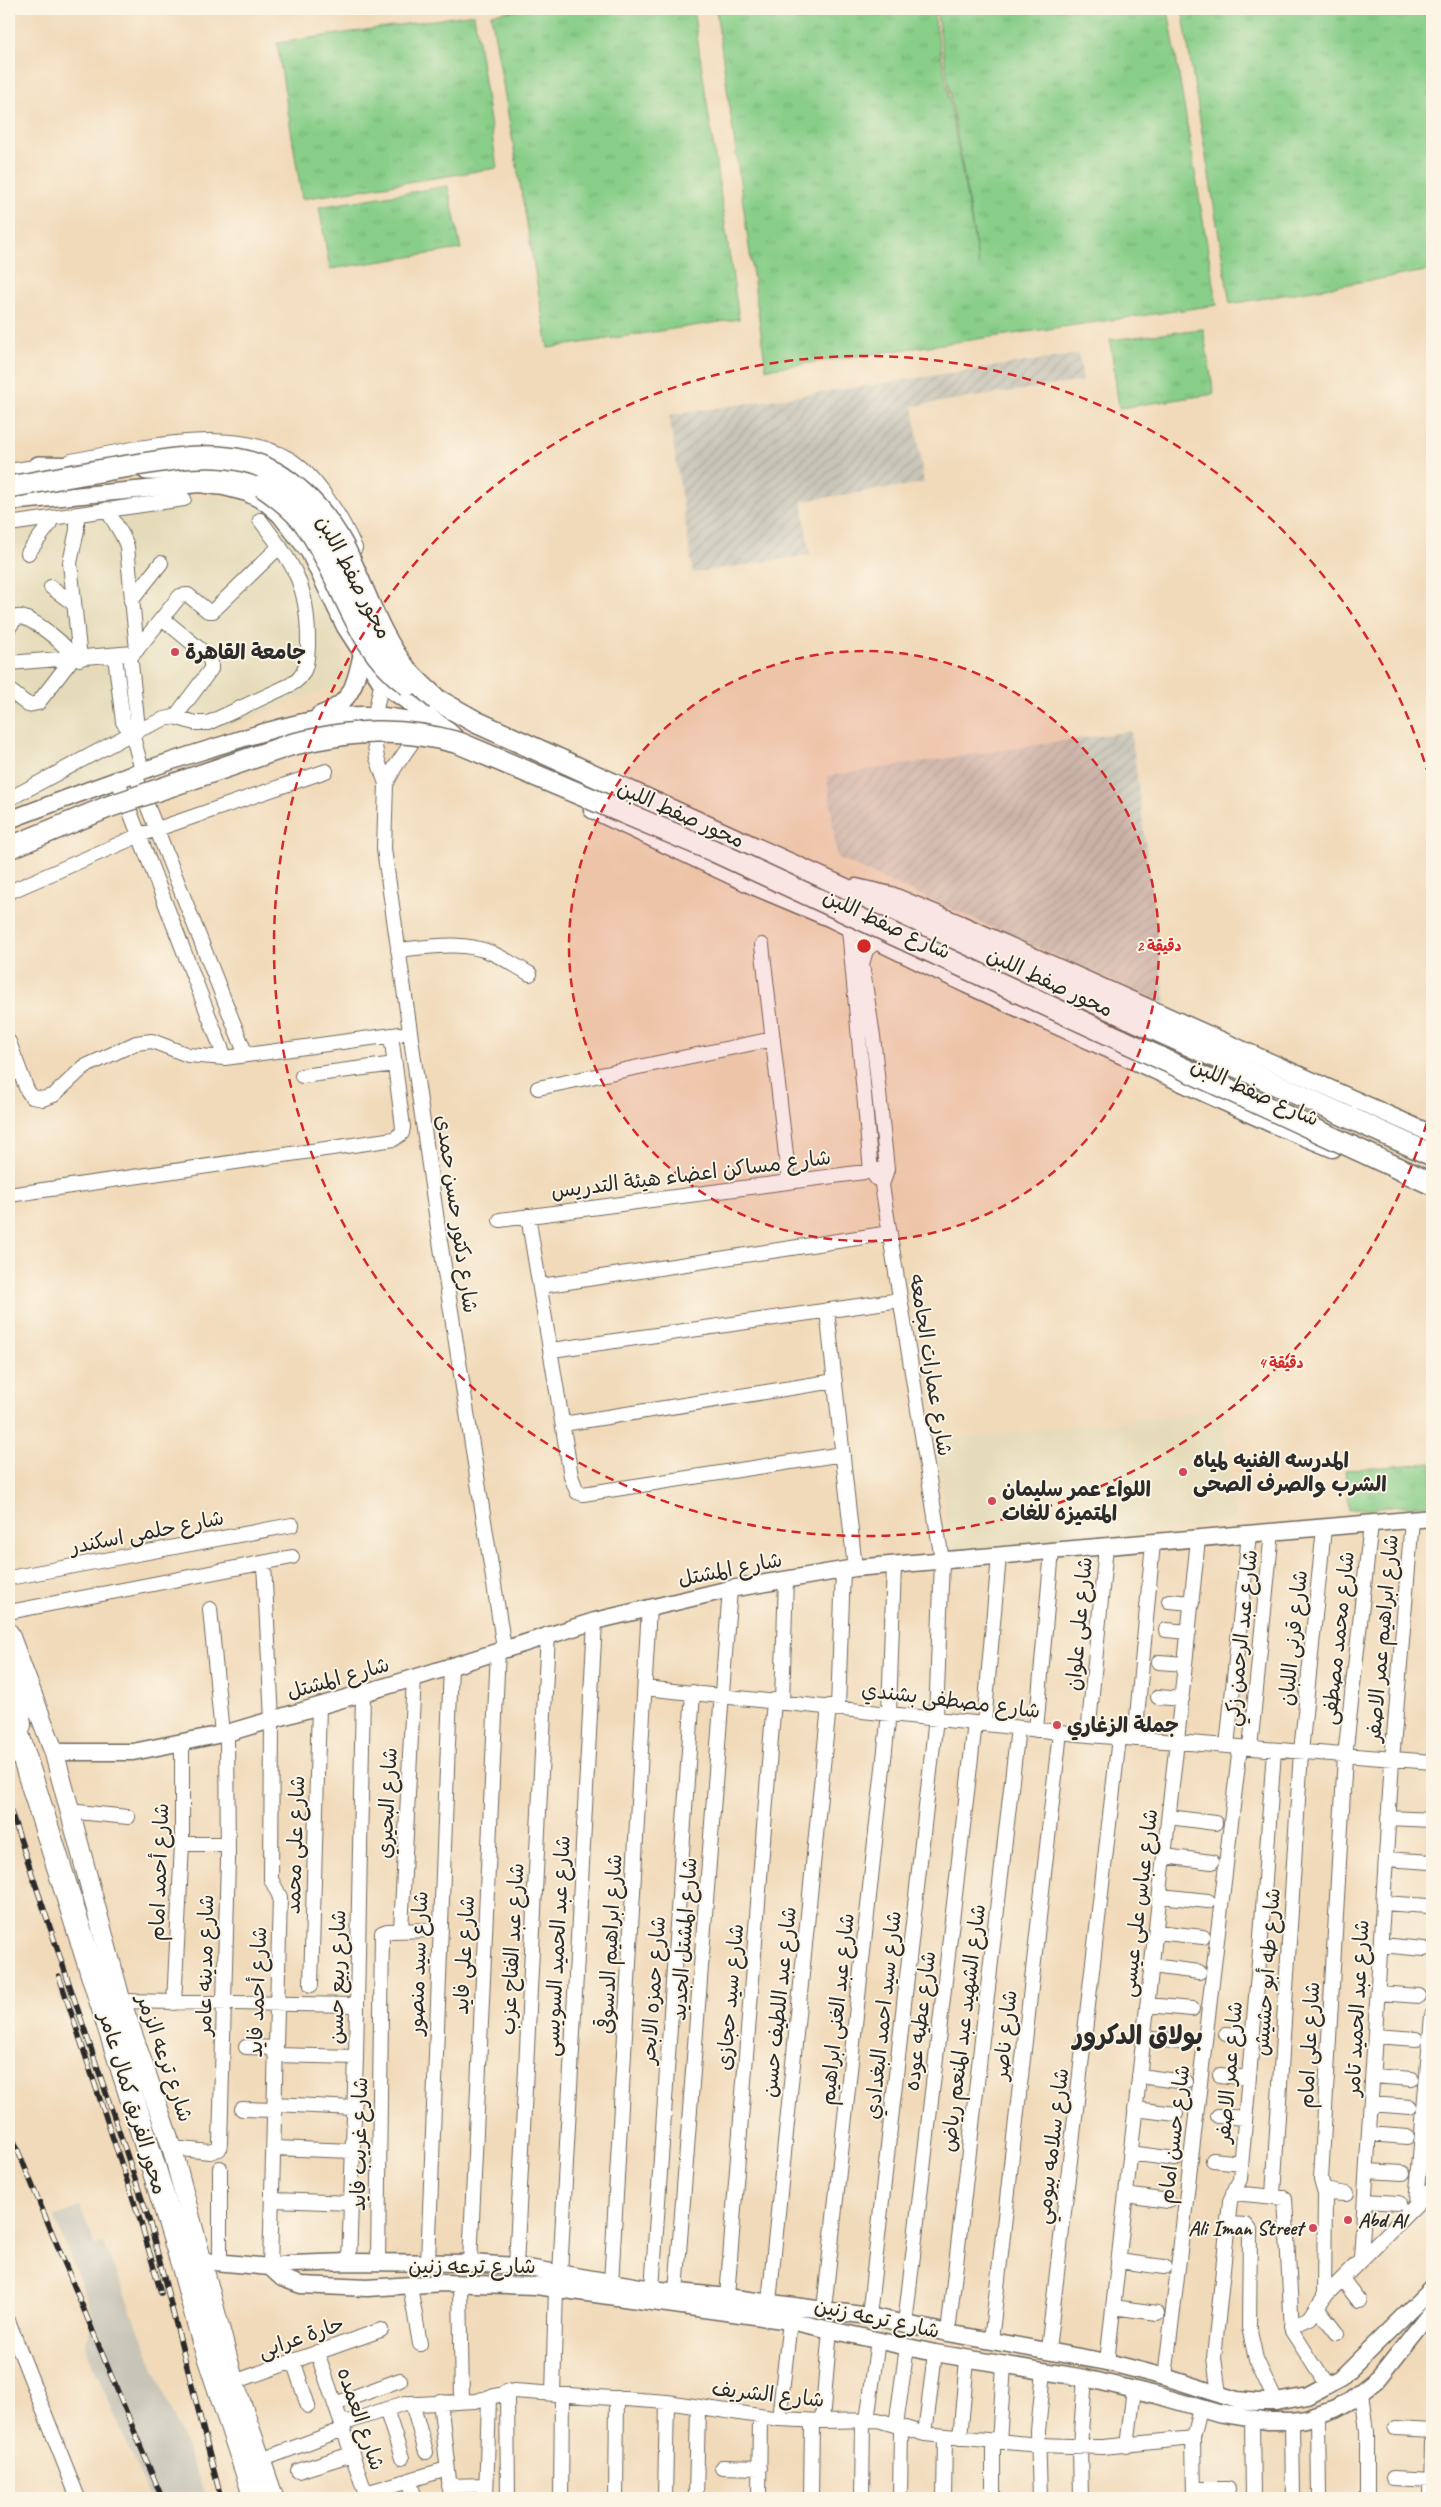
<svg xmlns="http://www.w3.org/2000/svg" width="1441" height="2507" viewBox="0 0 1441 2507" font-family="Caveat,'Playpen Sans Arabic',sans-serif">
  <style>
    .built { fill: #e5dbba }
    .industrial { fill: url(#industrial-furrows) }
    .railway { fill: #c7c5b8 }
    .grass { fill: url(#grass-tufts); stroke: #5a7c5a }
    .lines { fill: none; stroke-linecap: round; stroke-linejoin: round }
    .minor-casing { stroke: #70685d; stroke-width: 16 }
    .tertiary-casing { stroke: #70685d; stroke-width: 19 }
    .secondary-casing { stroke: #70685d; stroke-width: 21 }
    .primary-casing { stroke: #70685d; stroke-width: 24 }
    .motorway-casing { stroke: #70685d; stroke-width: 26 }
    .minor { stroke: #fff; stroke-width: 14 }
    .tertiary { stroke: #fff; stroke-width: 16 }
    .secondary { stroke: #fff; stroke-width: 19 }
    .primary { stroke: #fff; stroke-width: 21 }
    .motorway { stroke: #fff; stroke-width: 24 }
    .rail-casing { stroke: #2b2b2b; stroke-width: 5.5 }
    .rail { stroke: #fcf5e5; stroke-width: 4; stroke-dasharray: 11; stroke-linecap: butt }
    .primary-bridge-casing { stroke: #70685d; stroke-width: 24; stroke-linecap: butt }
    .primary-bridge { stroke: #fff; stroke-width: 21 }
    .ring { fill: none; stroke: #d62828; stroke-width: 2.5; stroke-dasharray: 9 6 }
    .poi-dot { fill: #d1495b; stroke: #fcf5e5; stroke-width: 2 }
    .labels { text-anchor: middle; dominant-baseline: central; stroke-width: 4; stroke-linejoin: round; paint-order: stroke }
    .street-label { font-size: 21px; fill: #2b2b2b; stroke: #fcf5e5 }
    .poi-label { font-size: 21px; font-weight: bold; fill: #2b2b2b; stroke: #fcf5e5; text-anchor: start }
    .district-label { font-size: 26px; font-weight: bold; fill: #2b2b2b; stroke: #fcf5e5 }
    .centre { fill: #d62828; stroke: #fcf5e5; stroke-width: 2.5 }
    .ring-label { font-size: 15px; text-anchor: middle; font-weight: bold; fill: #d62828; stroke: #fcf5e5; stroke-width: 4; stroke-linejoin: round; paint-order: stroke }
  </style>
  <defs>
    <pattern id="industrial-furrows" width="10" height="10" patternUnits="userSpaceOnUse" patternTransform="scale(1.25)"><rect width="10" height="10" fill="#c7c5b8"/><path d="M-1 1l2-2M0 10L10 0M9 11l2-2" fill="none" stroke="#aba99e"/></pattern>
    <pattern id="grass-tufts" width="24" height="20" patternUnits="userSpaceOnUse" patternTransform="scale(1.25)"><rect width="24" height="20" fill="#88ce89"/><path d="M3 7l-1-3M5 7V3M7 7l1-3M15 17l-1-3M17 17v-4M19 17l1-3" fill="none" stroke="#76b176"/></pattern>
  </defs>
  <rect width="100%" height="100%" fill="#fcf5e5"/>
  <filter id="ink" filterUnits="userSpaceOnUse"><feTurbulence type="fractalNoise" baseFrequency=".02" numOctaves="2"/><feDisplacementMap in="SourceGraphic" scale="10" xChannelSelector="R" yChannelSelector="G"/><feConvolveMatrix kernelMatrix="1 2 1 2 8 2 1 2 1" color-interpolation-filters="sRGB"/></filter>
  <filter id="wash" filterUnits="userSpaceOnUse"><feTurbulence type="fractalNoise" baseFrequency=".0096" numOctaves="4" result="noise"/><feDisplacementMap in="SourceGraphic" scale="20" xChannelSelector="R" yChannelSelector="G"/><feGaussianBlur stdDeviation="1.12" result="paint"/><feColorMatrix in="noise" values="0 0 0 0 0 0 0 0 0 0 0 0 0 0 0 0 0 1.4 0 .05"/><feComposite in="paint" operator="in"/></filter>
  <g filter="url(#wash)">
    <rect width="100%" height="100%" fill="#f1daba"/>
    <path class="built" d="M 213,496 L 242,500 L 257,506 L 269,513 L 293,538 L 337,623 L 347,681 L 9,811 L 9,520 L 160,499 Z
      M 1222,1410 L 1236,1522 L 1146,1531 L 1129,1421 Z
      M 1128,1421 L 1142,1533 L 1047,1542 L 1032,1429 Z
      M 1031,1431 L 1046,1543 L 950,1553 L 936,1440 Z"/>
    <path class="industrial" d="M 1079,354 L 1083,381 L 913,406 L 924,483 L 802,501 L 810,555 L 693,573 L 669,415 Z
      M 1131,731 L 1166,1005 L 837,858 L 827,776 Z"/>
    <path class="railway" d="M 80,2207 L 96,2246 L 104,2243 L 206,2498 L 150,2498 L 85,2346 L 93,2314 L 54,2217 Z"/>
    <path class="grass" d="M 526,9 L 693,9 L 739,319 L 548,348 L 491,14 Z
      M 716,9 L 933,9 L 979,266 L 936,9 L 1168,9 L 1217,305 L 766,369 Z
      M 1182,9 L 1432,9 L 1432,270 L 1230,304 Z
      M 474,14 L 497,168 L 302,199 L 277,43 Z
      M 448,186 L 461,249 L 330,269 L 319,207 Z
      M 1203,329 L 1214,394 L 1119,408 L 1110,340 Z
      M 1432,1463 L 1432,1504 L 1349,1510 L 1345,1470 Z"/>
  </g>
  <g filter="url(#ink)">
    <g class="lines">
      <defs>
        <path id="minor" d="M 71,461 C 135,449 230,424 289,459 C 316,475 343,520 355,548
          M 9,471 L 48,465
          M 107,509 C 113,522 124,534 127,547 L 137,650
          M 77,514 L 77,530 L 70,563 L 80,659
          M 9,524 L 184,499
          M 28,553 L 49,525 L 51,519
          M 51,587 L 74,604
          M 131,601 L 161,563
          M 162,618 L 208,656 L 211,662 L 211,669 L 175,717
          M 9,627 L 17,617 C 28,614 68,645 71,656 L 69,663 L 38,703 L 28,705 L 9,690
          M 130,654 L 137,719 L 132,733
          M 115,656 L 123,722 L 132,733 L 142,770
          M 9,663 L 134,653 L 180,596 L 188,595 L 208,611 L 213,611 L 280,546
          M 383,676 L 372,728 L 377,758 L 386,784
          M 420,731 L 395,767 L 386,784 L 384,849 L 438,1228 L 504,1648
          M 134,772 L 246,1055
          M 117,778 L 225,1058
          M 9,799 L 132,733 L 164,719 L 175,717 L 195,723 L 208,723 L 290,685 C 307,676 307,662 308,646 C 309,586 295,566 260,520
          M 9,892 L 140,835 L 326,771
          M 849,929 L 871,1171 L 877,1179
          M 762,945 L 789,1181
          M 398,950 C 429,947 462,940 492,953 C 505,959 518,967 530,974
          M 9,1042 L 27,1090 L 32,1097 L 43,1099 L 54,1095 L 84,1067 L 136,1043 L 152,1041 L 188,1055 L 225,1058 L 400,1034
          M 302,1076 L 395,1064
          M 538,1088 L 773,1039
          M 9,1195 L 394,1139 L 402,1133 L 403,1127 L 391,1035
          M 528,1216 L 571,1476 L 577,1492 L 583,1494 L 843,1454
          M 500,1220 L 887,1169
          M 541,1286 L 890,1233
          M 827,1310 L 855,1568
          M 552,1350 L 900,1300
          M 563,1424 L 835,1381
          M 264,1563 L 272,1720 L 271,1879 L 280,1897 L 270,2267
          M 9,1578 L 292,1525
          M 1169,1601 L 1192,1603
          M 210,1609 L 222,1734
          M 9,1612 L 292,1557
          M 1166,1630 L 1189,1632
          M 1159,1662 L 1185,1664
          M 645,1688 L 1088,1735 L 1432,1762
          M 1158,1697 L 1182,1699
          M 782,1701 L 786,1579
          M 838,1707 L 843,1570
          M 984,1724 L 999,1556
          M 1036,1730 L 1052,1551
          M 1088,1735 L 1106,1547
          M 1135,1739 L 1153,1543
          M 1227,1746 L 1249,1534
          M 1250,1748 L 1272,1532
          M 68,1811 L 128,1817
          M 1169,1817 L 1215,1823
          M 1388,1818 L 1432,1820
          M 182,1844 L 228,1844
          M 1164,1856 L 1212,1862
          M 1386,1859 L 1431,1862
          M 1160,1896 L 1208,1901
          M 1383,1903 L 1428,1906
          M 401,1930 L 414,1678
          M 1156,1932 L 1203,1937
          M 1381,1945 L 1424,1949
          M 1152,1966 L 1199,1972
          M 311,1985 L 319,1706
          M 1378,1993 L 1419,1996
          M 121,2001 L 356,2005
          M 174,2003 L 182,1844 L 182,1743
          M 1147,2005 L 1192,2009
          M 1226,2034 L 1251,2036
          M 1375,2036 L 1416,2039
          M 1144,2038 L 1180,2042
          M 246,2047 L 275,2048
          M 275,2055 L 356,2057
          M 1220,2075 L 1248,2078
          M 1139,2076 L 1185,2082
          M 1373,2076 L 1412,2079
          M 275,2104 L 353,2108
          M 1371,2104 L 1410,2107
          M 242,2109 L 275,2110
          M 1135,2109 L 1176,2114
          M 1218,2116 L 1245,2118
          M 1369,2134 L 1407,2137
          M 172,2148 L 210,2152 L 219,2149 L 220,2143 L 228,1860 L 227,1733
          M 274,2148 L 352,2151
          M 1130,2153 L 1175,2159
          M 1213,2160 L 1241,2163
          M 1367,2171 L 1403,2173
          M 1233,2193 L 1285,2198 L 1292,2331 L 1328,2387
          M 1126,2195 L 1168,2201
          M 1273,2195 L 1301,1752 L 1324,1528
          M 274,2200 L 351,2203
          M 1365,2201 L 1399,2203
          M 1416,2203 L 1432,2015
          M 1227,2224 L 1246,2225 L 1250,2230 L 1249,2327 L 1256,2359 L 1276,2402
          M 1361,2259 L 1392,1760 L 1412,1520
          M 1118,2261 L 1164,2267
          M 349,2262 L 356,2057 L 363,1693
          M 428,2262 L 451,1666
          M 220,2263 L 220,2168
          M 378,2263 L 382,1933 L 387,1931 L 440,1930
          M 470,2263 L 498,1650
          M 516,2266 L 548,1634
          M 560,2274 L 595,1621
          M 1342,2279 L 1359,2301
          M 460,2283 L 462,2401
          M 611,2284 L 649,1607
          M 410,2286 L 420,2344
          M 652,2289 L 693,1692
          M 676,2292 L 730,1589
          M 727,2297 L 774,1700
          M 1324,2297 L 1325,2193 L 1346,2194 L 1324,2190 L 1321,2179 L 1345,1756 L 1371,1524
          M 769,2302 L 829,1706
          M 1113,2307 L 1157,2313
          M 1317,2307 L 1337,2333
          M 824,2309 L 889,1713 L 894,1565
          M 869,2316 L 936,1718 L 942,1560 L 882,1185 L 887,1169 L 873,1036 L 862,964 L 866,950 L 876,942
          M 9,2323 L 78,2498
          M 905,2324 L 975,1723
          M 1291,2326 L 1310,2318 L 1324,2297 L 1432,2189
          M 948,2333 L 1018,1728
          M 991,2341 L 1060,1732
          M 1048,2350 L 1119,1738
          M 317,2352 L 367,2498
          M 293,2360 L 308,2406
          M 1107,2362 L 1177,1741 L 1198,1539
          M 1165,2377 L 1240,1747
          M 234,2382 L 381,2330
          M 507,2391 L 508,2498
          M 1362,2392 L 1367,2432 L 1367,2498
          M 553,2394 L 556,2288
          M 1219,2394 L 1214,2358 L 1230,2201 L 1240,2179 L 1260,1951 L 1274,1750
          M 440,2401 L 451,2498
          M 412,2403 L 426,2452
          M 335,2404 L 400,2380
          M 386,2409 L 402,2458
          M 1318,2416 L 1319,2498
          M 779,2419 L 790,2321
          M 1252,2419 L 1253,2498
          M 822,2421 L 830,2329
          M 867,2421 L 878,2340
          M 1292,2421 L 1293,2498
          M 342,2424 L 405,2403 L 418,2404 L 475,2401 L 514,2391 L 667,2402 L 779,2419 L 822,2421 L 878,2420 L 925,2434 L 1038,2445 L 1103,2447 L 1193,2438
          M 896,2425 L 907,2347
          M 1396,2429 L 1432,2431
          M 925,2434 L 935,2353
          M 960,2438 L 967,2359
          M 999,2442 L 1004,2365
          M 1127,2446 L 1134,2389
          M 261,2460 L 344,2429
          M 722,2467 L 760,2468
          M 298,2471 L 352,2454
          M 1393,2478 L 1432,2480
          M 409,2480 L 415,2498
          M 449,2486 L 486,2485
          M 1194,2489 L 1228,2489
          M 366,2493 L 447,2469
          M 486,2498 L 489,2397
          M 561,2498 L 562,2395
          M 616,2498 L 617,2398
          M 665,2498 L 667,2402
          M 696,2498 L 698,2407
          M 759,2498 L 760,2417
          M 811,2498 L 812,2421
          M 862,2498 L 863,2421
          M 900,2498 L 901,2427
          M 944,2498 L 945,2437
          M 993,2498 L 993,2441
          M 1040,2498 L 1038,2431 L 1044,2371
          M 1081,2498 L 1080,2446 L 1085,2378
          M 1194,2498 L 1193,2438 L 1200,2408
          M 1431,2498 L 1432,2442"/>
        <path id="tertiary" d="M 9,502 L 199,484 L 224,487 L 247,493 L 265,502 L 280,515 L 309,552 L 345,627 L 382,684 L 443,726 L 462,743
          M 319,715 C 355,702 355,682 363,649
          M 592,810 L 755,887 L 831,919 L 967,985 L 1274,1125 L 1333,1149
          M 9,820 C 75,795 141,770 209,749 C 284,726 357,698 435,728
          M 856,887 L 891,895 L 961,924 L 1432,1134
          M 54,1752 L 133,1752 L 227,1733 L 414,1678 L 595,1621 L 730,1589 L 855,1568 L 1432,1518
          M 203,2261 L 270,2267 L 290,2264 L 349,2262 L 470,2263 L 516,2266 L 652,2289 L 727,2297 L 869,2316 L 948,2333 L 1107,2362 L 1165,2377 L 1237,2400 L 1257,2402 L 1276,2402 L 1308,2396 L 1340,2379 L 1432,2288
          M 270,2267 L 282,2278 L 301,2285 L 367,2288 L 443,2283 L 536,2286 L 790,2321 L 935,2353 L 1085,2378 L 1156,2395 L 1218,2413 L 1268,2421 L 1292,2421 L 1306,2419 L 1335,2409 L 1350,2401 L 1379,2378 L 1432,2311"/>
        <path id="secondary" d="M 9,1633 L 54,1752 L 121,2001 L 172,2148 L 234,2382 L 274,2498"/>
        <path id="primary" d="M 39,467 L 87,468
          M 147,469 C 187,470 225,469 262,486
          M 437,700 L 476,722 L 1432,1155"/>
        <path id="motorway" d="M 9,1672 L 16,1699 L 19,1725
          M 9,1709 L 135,2107 L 184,2267 L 203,2338 L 256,2498"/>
      </defs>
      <use href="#minor" class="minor-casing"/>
      <use href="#tertiary" class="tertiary-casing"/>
      <use href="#secondary" class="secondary-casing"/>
      <use href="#primary" class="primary-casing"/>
      <use href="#motorway" class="motorway-casing"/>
      <use href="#minor" class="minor"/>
      <use href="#tertiary" class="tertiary"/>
      <use href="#secondary" class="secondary"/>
      <use href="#primary" class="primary"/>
      <use href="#motorway" class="motorway"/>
      <defs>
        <path id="rail" d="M 9,1806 L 149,2220 L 221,2498
          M 59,1976 L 141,2223 L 161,2293
          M 9,2129 L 162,2498"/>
      </defs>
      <use href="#rail" class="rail-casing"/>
      <use href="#rail" class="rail"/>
      <defs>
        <path id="primary-bridge" d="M 262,486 C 281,499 300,514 312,534 C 344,584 357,649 408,685
          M 9,487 C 51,480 93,471 136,465 C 172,459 209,452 245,461 C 288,471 323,509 343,546 C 364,587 377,635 407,671 C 416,681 427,691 437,700
          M 9,848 L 108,807 L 290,745 C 350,730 399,726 459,743 L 714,851 L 1432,1184"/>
      </defs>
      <use href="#primary-bridge" class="primary-bridge-casing"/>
      <use href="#primary-bridge" class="primary-bridge"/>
    </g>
  </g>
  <circle cx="864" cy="946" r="295" fill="#d62828" fill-opacity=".12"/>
  <g class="ring">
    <circle cx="864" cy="946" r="295"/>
    <path d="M1431 1109A590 590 0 1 1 1431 783"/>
  </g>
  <g class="poi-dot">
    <circle cx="175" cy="652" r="5"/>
    <circle cx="1183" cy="1472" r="5"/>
    <circle cx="992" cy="1501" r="5"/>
    <circle cx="1057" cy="1725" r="5"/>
    <circle cx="1348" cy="2220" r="5"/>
    <circle cx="1313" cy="2228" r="5"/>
  </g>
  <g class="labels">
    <g class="street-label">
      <text transform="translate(354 577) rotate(62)">محور صفط اللبن</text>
      <text transform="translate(681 814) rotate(24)">محور صفط اللبن</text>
      <text transform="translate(887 924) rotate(25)">شارع صفط اللبن</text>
      <text transform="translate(1050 982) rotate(25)">محور صفط اللبن</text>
      <text transform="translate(1255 1092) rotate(24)">شارع صفط اللبن</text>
      <text transform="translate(691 1174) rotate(-7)">شارع مساكن اعضاء هيئة التدريس</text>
      <text transform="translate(457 1214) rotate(82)">شارع دكتور حسن حمدى</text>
      <text transform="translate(931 1365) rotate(81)">شارع عمارات الجامعه</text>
      <text transform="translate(147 1532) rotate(-11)">شارع حلمى اسكندر</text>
      <text transform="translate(730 1569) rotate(-11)">شارع المشتل</text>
      <text transform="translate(1079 1624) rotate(-85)">شارع على علوان</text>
      <text transform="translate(1241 1638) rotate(-84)">شارع عبد الرحمن زكي</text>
      <text transform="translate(1293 1638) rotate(-84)">شارع قرنى اللبان</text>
      <text transform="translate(1338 1638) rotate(-84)">شارع محمد مصطفى</text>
      <text transform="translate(1382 1638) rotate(-85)">شارع ابراهيم عمر الاصفر</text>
      <text transform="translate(338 1678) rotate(-16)">شارع المشتل</text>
      <text transform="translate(951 1700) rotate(7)">شارع مصطفى بشندي</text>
      <text transform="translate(387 1803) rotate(-87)">شارع البحيري</text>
      <text transform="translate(295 1845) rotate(-88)">شارع على محمد</text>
      <text transform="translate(159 1872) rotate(-88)">شارع أحمد امام</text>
      <text transform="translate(1139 1903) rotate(-83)">شارع عباس على عيسى</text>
      <text transform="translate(684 1939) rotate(-86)">شارع المشتل الجديد</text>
      <text transform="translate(610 1944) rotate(-87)">شارع ابراهيم الدسوقى</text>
      <text transform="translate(557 1946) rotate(-87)">شارع عبد الحميد السويسى</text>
      <text transform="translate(512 1949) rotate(-87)">شارع عبد الفتاح عزب</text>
      <text transform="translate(464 1955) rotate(-87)">شارع على فايد</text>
      <text transform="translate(418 1963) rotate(-88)">شارع سيد منصور</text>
      <text transform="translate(205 1965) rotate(-89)">شارع مدينه عامر</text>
      <text transform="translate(1267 1972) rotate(-86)">شارع طه أبو حشيش</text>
      <text transform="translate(337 1977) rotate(-89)">شارع ربيع حسن</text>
      <text transform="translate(653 1990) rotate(-86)">شارع حمزه الابحر</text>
      <text transform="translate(257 1992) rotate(-88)">شارع أحمد فايد</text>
      <text transform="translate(730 1997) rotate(-85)">شارع سيد حجازى</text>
      <text transform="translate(779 2002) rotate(-84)">شارع عبد اللطيف حسن</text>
      <text transform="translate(1357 2008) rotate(-87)">شارع عبد الحميد تامر</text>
      <text transform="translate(837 2009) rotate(-84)">شارع عبد الغنى ابراهيم</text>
      <text transform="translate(883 2015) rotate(-84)">شارع سيد احمد البغدادي</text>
      <text transform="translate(920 2021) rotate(-83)">شارع عطيه عوده</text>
      <text transform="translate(963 2028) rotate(-83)">شارع الشهيد عبد المنعم رياض</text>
      <text transform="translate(1005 2035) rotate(-84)">شارع ناصر</text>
      <text transform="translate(1309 2045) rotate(-87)">شارع على امام</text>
      <text transform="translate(165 2058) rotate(71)">شارع ترعه الزمر</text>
      <text transform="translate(1229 2072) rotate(-85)">شارع عمر الاصفر</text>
      <text transform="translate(133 2103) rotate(73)">محور الفريق كمال عامر</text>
      <text transform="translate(1174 2134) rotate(-83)">شارع حسن امام</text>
      <text transform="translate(359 2144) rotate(-89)">شارع غريب فايد</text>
      <text transform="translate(1052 2146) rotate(-83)">شارع سلامه بيومي</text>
      <text x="472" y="2266">شارع ترعه زنين</text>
      <text transform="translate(877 2318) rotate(12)">شارع ترعه زنين</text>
      <text transform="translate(301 2337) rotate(-19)">حارة عرابى</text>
      <text transform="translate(768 2394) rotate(6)">شارع الشريف</text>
      <text transform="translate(361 2419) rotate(71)">شارع العمده</text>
    </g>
    <g class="poi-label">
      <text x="185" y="652">جامعة القاهرة</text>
      <text x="1193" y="1460">المدرسه الفنيه لمياه<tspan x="1193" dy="24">الشرب والصرف الصحى</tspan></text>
      <text x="1002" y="1489">اللواء عمر سليمان<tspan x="1002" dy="24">المتميزه للغات</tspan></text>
      <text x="1067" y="1725">جملة الزغاري</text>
      <text x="1358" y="2220">Abd Al</text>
      <text x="1303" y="2228" text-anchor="end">Ali Iman Street</text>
    </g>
    <g class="district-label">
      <text x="1138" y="2035">بولاق الدكرور</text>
    </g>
  </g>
  <circle cx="864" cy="946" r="8" class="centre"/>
  <g class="ring-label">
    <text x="1159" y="951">2 دقيقة</text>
    <text x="1281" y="1368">4 دقيقة</text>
  </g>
  <rect width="1441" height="2507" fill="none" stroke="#fcf5e5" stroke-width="30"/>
</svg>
